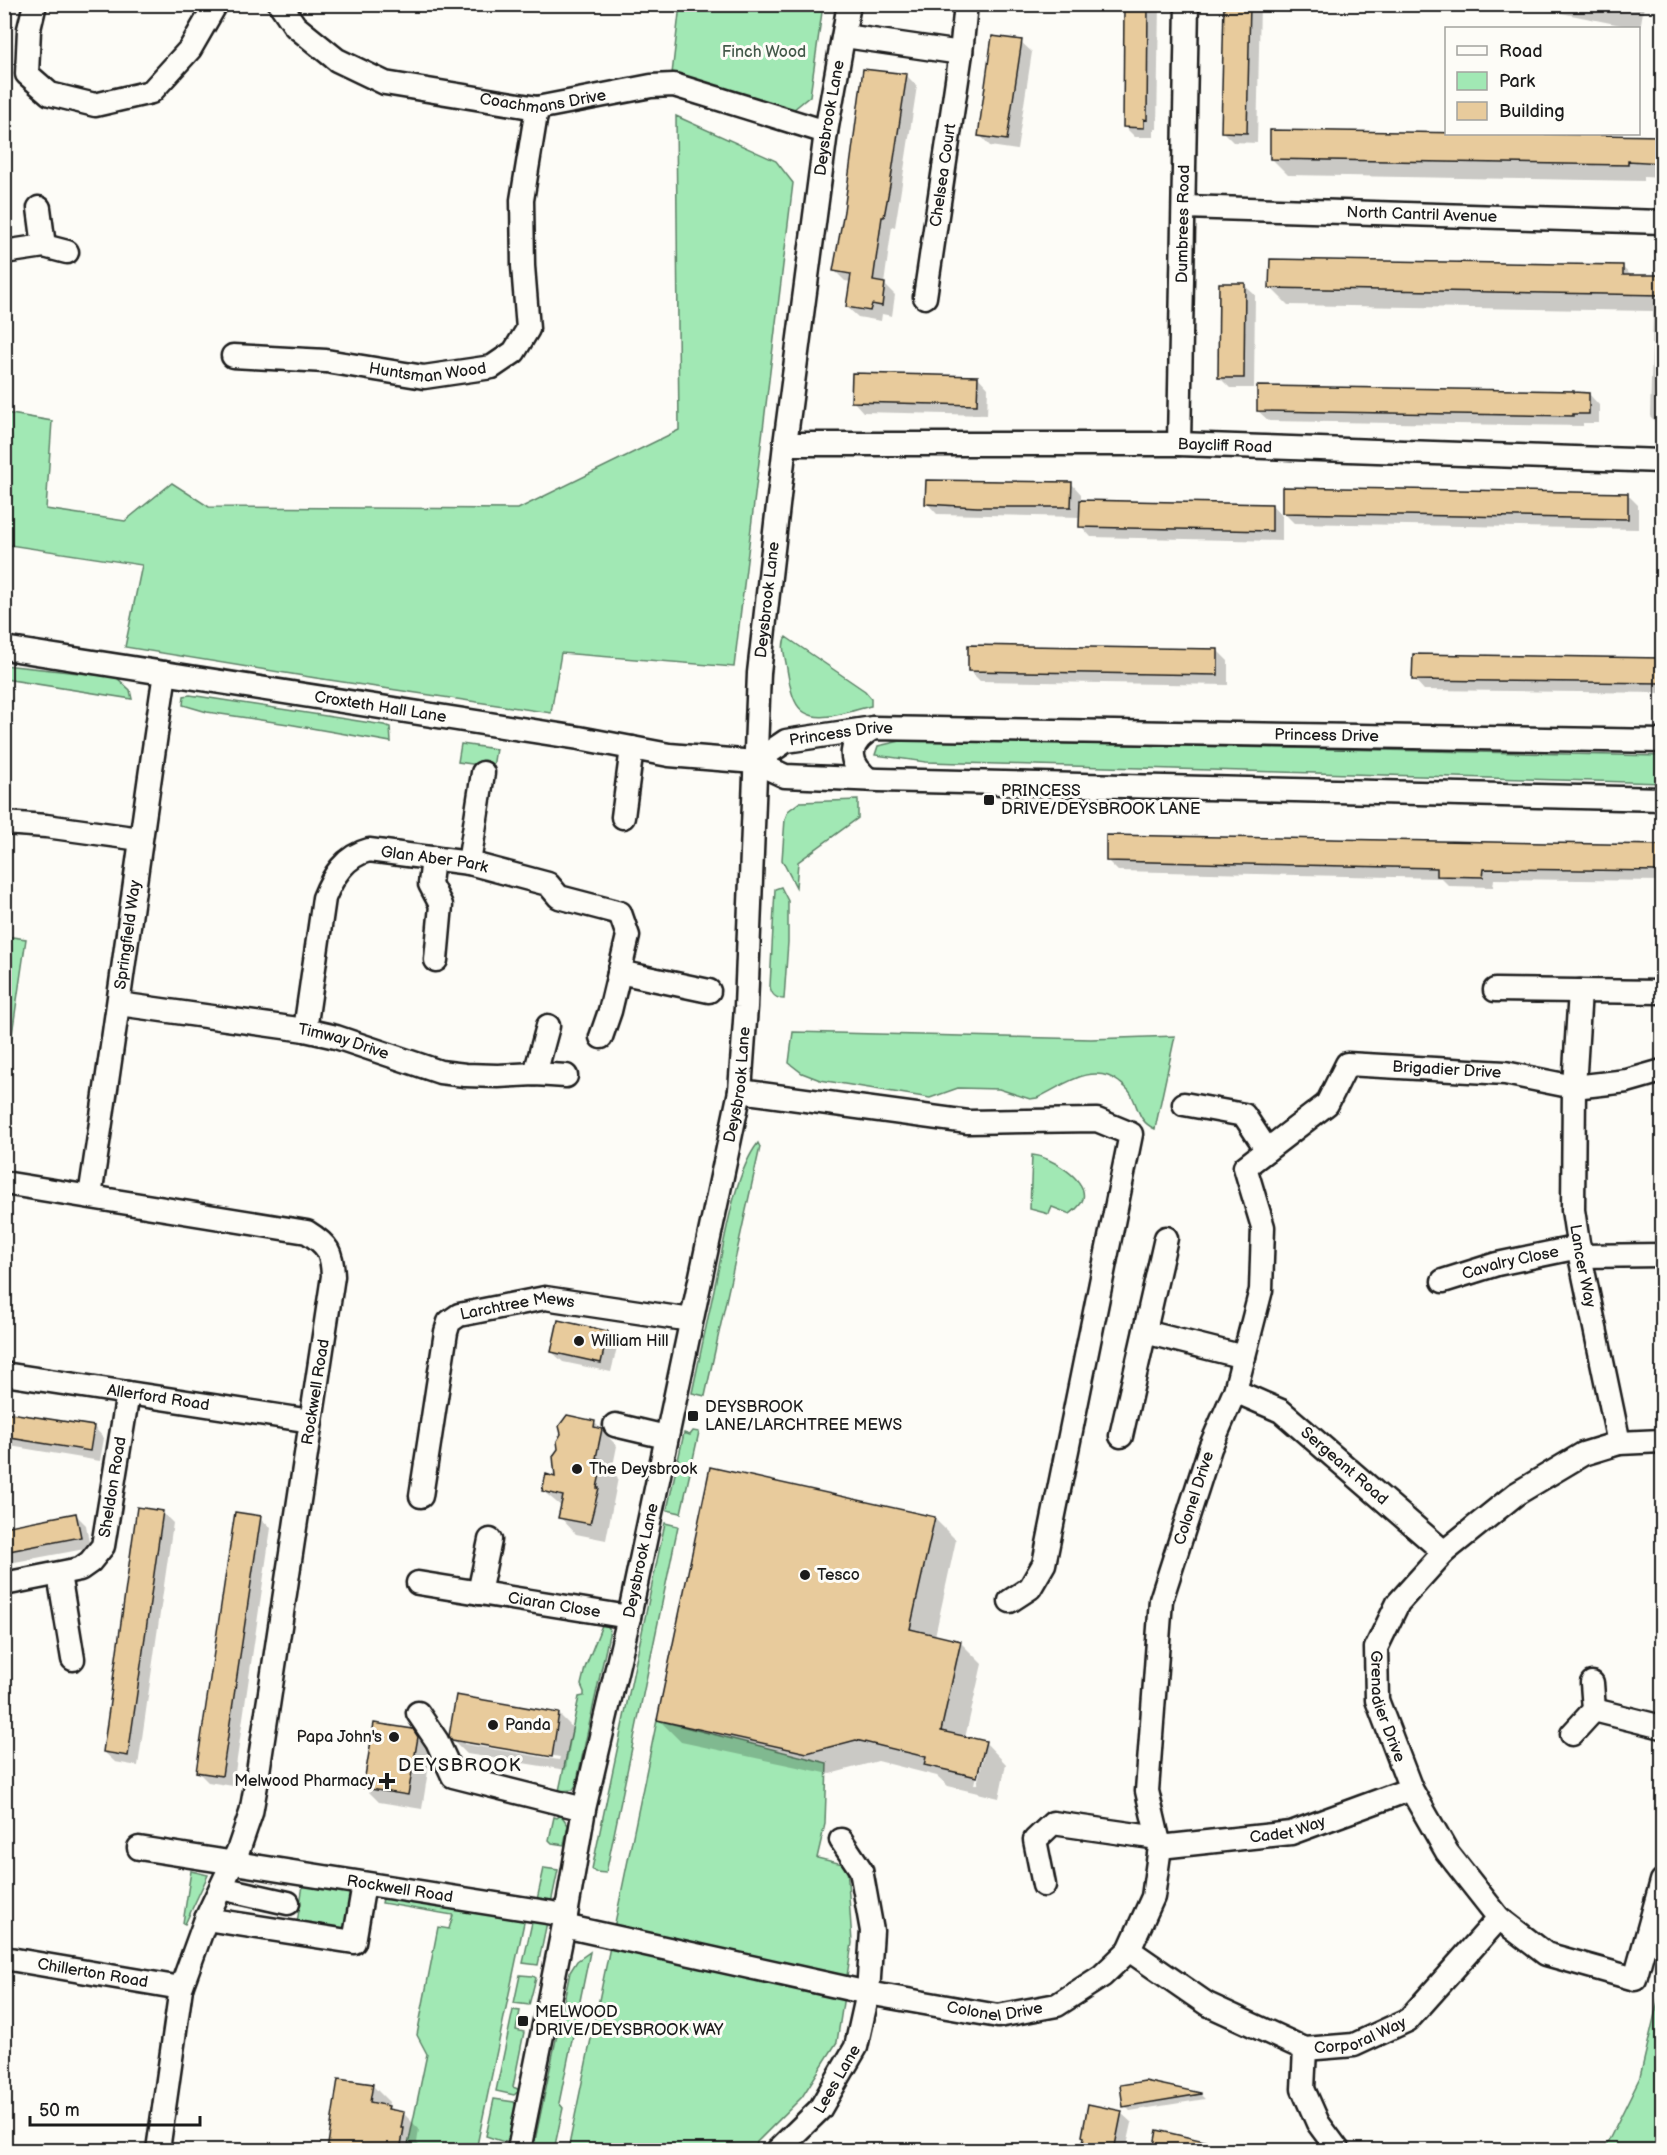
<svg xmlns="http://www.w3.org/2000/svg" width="1667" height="2155" viewBox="0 0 1667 2155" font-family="'Balsamiq Sans',sans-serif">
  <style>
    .green { fill: #a1e8b4; stroke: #5e8268; stroke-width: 1.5 }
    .shadow { fill: #0003; fill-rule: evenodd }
    .building { fill: #e8cb9c; stroke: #1c1c1c; stroke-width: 1.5 }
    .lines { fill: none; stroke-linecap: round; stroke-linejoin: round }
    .minor-casing { stroke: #1c1c1c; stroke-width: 27 }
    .minor { stroke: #fdfcf7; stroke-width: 22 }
    .poi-dot { fill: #1c1c1c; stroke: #fdfcf7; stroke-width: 2 }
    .labels { text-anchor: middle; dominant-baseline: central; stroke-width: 6; stroke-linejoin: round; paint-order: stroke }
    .park-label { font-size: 16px; fill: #44594a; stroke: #fdfcf7 }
    .street-label { font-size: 16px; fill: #1c1c1c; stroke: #fdfcf7 }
    .poi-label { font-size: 16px; fill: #1c1c1c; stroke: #fdfcf7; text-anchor: start }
    .neighbourhood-label { font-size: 18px; letter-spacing: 1.5px; fill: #1c1c1c; stroke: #fdfcf7 }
  </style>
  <rect width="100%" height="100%" fill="#fdfcf7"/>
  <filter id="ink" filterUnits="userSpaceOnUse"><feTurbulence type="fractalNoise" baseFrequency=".0167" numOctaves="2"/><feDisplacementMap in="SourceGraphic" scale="12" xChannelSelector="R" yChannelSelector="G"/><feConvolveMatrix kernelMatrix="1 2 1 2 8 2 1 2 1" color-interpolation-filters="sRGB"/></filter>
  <g filter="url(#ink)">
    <path class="green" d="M 680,5 L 823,5 L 810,96 L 793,110 L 672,74 Z
      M 676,116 L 776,161 L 793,183 L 734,667 L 561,653 L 551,713 L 316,678 L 125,647 L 142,565 L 10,545 L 5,568 L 5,413 L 52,421 L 46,509 L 125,521 L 172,483 L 209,507 L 518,509 L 679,430 Z
      M 786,637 L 865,691 L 871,698 L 871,706 C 848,711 808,730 795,701 C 790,691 789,679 787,669 C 786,659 780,645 786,637 Z
      M 4,665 L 116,677 L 130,690 L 132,699 L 5,679 Z
      M 190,695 L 384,725 L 390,727 L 391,742 L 288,724 L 207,712 L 183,705 L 184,696 Z
      M 905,740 L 1662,756 L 1662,783 L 926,762 L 875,755 L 878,746 Z
      M 461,744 L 496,749 L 493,767 L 458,762 Z
      M 858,800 L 858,818 L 798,862 L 796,887 L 782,860 L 785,819 L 788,811 L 800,802 Z
      M 781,887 L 788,901 L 788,942 L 784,999 C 776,999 771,994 770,986 L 775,889 Z
      M 5,936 L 26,939 L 5,1082 L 4,937 Z
      M 793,1032 L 1091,1039 L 1175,1036 L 1155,1129 C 1139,1122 1139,1110 1132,1096 C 1130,1090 1124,1086 1119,1082 C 1092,1061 1063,1086 1037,1098 L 1030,1099 L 999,1089 L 958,1088 L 930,1098 L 820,1080 L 802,1073 L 789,1063 Z
      M 758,1143 L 760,1147 L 705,1396 L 692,1393 C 701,1351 710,1309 719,1266 C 726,1232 736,1171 758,1143 Z
      M 1032,1155 C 1049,1156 1088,1179 1083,1199 C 1081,1206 1075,1210 1070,1214 L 1052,1207 L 1049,1214 L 1030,1209 Z
      M 693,1431 L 699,1432 L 681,1513 L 667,1510 L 684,1433 L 690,1435 Z
      M 665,1523 L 678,1526 L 606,1873 L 595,1872 L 592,1869 Z
      M 604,1620 L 610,1630 L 576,1785 L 573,1790 L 559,1791 L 579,1697 L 584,1696 L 584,1692 L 581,1685 L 585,1668 Z
      M 657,1720 L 827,1763 L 825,1824 L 817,1858 L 847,1865 L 852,1943 L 837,2042 L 802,2097 L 757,2142 L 755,2150 L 568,2150 Z
      M 561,1815 L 568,1825 L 564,1845 L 552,1843 L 549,1840 L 554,1817 L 557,1818 Z
      M 544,1868 L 558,1870 L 538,1965 L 523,1963 Z
      M 191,1871 L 208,1875 L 185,1924 L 183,1923 Z
      M 304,1879 L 360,1886 L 353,1936 L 296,1929 Z
      M 385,1891 L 526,1913 L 476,2150 L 407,2150 L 427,2054 L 417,2035 L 438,1927 L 449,1929 L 453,1915 L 382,1903 Z
      M 590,1952 L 559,2103 L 563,2108 L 554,2150 L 533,2150 L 570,1972 L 577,1961 Z
      M 520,1975 L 533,1976 L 536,1978 L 529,2005 L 514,2003 Z
      M 1662,1984 L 1662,2150 L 1604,2150 L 1640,2077 Z
      M 513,2010 L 520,2011 L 516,2030 L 524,2032 L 513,2087 L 520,2090 L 514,2095 L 496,2091 Z
      M 494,2099 L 514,2102 L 516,2105 L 509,2140 L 504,2142 L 486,2136 Z"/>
    <path class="shadow" d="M 1126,4 L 1159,4 L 1157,129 L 1154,129 L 1154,137 L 1135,137 L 1125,127 Z
      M 1226,4 L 1260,4 L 1257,143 L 1233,142 L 1223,132 Z
      M 1517,4 L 1642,4 L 1644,6 L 1640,29 Z
      M 1660,23 L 1662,23 L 1662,178 L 1644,177 L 1644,181 L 1288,175 L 1271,158 L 1657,137 Z
      M 1021,42 L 1032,52 L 1017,150 L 990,146 L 980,135 Z
      M 907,76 L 917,86 L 900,196 L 895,227 L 892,226 L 884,284 L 895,295 L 892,316 L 882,314 L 881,321 L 858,317 L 847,307 L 851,282 L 845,281 L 835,271 Z
      M 1622,267 L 1632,276 L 1662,276 L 1662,429 L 1650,416 L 1653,311 L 1288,305 L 1271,288 Z
      M 1244,285 L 1255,295 L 1254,388 L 1230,388 L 1219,377 Z
      M 978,377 L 988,388 L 987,415 L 863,412 L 853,401 Z
      M 1589,394 L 1599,405 L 1599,423 L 1583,423 L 1583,426 L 1269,421 L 1258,411 Z
      M 1071,483 L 1081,494 L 1081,501 L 1272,505 L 1282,516 L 1282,541 L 1091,537 L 1081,526 L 1081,517 L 937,514 L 927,503 Z
      M 1628,495 L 1638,505 L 1638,529 L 1294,523 L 1283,512 Z
      M 1217,650 L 1228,661 L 1228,685 L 980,681 L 969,670 Z
      M 1414,655 L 1662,659 L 1662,693 L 1424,690 L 1414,679 Z
      M 1108,837 L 1662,847 L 1662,881 L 1494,879 L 1493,887 L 1449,886 L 1441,878 L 1118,871 L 1108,861 Z
      M 607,1332 L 618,1343 L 611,1372 L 563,1362 L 552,1352 Z
      M 4,1413 L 94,1427 L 104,1438 L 100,1461 L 4,1445 Z
      M 594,1422 L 617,1446 L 612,1471 L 618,1478 L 606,1540 L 576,1534 L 560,1517 L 562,1507 L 543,1491 L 557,1479 Z
      M 162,1512 L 173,1523 L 138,1766 L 115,1762 L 104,1752 Z
      M 76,1515 L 86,1525 L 90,1548 L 4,1564 L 4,1528 Z
      M 260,1518 L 271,1528 L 233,1786 L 208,1782 L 198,1772 Z
      M 935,1519 L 956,1540 L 935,1636 L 960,1642 L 982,1664 L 965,1738 L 985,1742 L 1006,1764 L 999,1798 L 948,1786 L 937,1776 L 878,1761 L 830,1774 L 681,1742 L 659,1720 ZM 981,1756 L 984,1756 L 977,1784 L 974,1784 Z
      M 559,1714 L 573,1728 L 566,1770 L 467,1754 L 453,1740 ZM 464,1741 L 560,1757 L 559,1760 L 464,1744 Z
      M 412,1731 L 431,1752 L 422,1809 L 379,1802 L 365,1788 Z
      M 339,2081 L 373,2086 L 389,2102 L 388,2107 L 393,2112 L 403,2113 L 419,2129 L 417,2143 L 420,2146 L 419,2150 L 328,2150 Z
      M 1200,2094 L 1205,2099 L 1130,2111 L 1125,2106 Z
      M 1121,2113 L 1132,2123 L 1126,2150 L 1083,2150 Z"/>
    <path class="building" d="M 1124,4 L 1148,4 L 1147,120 L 1144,119 L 1144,128 L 1123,127 Z
      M 1224,4 L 1250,4 L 1247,133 L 1221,132 Z
      M 992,36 L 1022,40 L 1007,140 L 978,136 Z
      M 863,69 L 907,74 L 890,185 L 884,217 L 882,217 L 873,281 L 885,283 L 882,306 L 872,304 L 870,311 L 846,307 L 851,274 L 833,271 L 844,211 Z
      M 1270,130 L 1662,136 L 1662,163 L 1628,161 L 1628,165 L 1270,159 Z
      M 1270,259 L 1623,265 L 1623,275 L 1662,275 L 1662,295 L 1269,288 Z
      M 1219,283 L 1245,283 L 1244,378 L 1218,378 Z
      M 852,373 L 978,376 L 977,405 L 851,402 Z
      M 1257,386 L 1574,391 L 1574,392 L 1589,393 L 1589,414 L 1573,414 L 1573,416 L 1257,411 Z
      M 926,480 L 1072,482 L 1071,507 L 977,507 L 925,504 Z
      M 1282,487 L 1628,493 L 1628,519 L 1282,513 Z
      M 1080,500 L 1272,504 L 1272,531 L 1079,527 Z
      M 968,645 L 1218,649 L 1218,675 L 968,671 Z
      M 1413,654 L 1662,658 L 1662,683 L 1412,680 Z
      M 1106,835 L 1662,845 L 1662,871 L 1484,869 L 1483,877 L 1437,876 L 1437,868 L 1106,861 Z
      M 558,1320 L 608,1331 L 601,1363 L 551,1352 Z
      M 4,1412 L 94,1426 L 90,1451 L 4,1437 Z
      M 567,1415 L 595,1421 L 594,1427 L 602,1429 L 596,1458 L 603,1460 L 597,1488 L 599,1488 L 590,1524 L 558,1518 L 563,1496 L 542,1491 L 546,1474 L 555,1477 L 553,1456 L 558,1449 L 557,1441 L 561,1434 L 559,1426 Z
      M 710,1467 L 935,1517 L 910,1629 L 961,1641 L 941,1731 L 986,1741 L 977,1777 L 924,1765 L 926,1757 L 856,1740 L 807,1753 L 657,1720 Z
      M 137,1507 L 163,1511 L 128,1756 L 103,1752 Z
      M 235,1512 L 261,1516 L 222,1776 L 196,1772 Z
      M 76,1513 L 81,1537 L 4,1552 L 4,1527 Z
      M 456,1695 L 559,1713 L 552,1757 L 452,1740 L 449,1736 Z
      M 374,1723 L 413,1729 L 418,1737 L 408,1795 L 363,1788 Z
      M 338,2079 L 373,2084 L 370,2102 L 389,2106 L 388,2109 L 404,2112 L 401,2128 L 404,2128 L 400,2151 L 327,2151 Z
      M 1145,2081 L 1201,2093 L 1201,2094 L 1123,2107 L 1120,2085 Z
      M 1088,2104 L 1122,2111 L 1114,2151 L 1082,2151 L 1084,2137 L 1082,2136 Z
      M 1157,2130 L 1213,2143 L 1213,2151 L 1153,2151 Z"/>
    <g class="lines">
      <defs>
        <g id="minor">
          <path d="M 35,4 L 29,29 L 27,74 L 50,94 L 95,105 L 151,92 L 190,49 L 216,4"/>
          <path id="s1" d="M 280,4 L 295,26 L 337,60 L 385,83 L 537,108 L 651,86 L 674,85 L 826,132"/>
          <path d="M 845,36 L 961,53"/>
          <path id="s2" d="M 1184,207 L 1662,222"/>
          <path d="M 39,208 L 44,246"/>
          <path d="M 4,252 L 44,246 L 67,252"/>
          <path id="s3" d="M 925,297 L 961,53 L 966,4"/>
          <path id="s4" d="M 233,356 L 326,361 L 424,377 L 492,367 L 514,352 L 528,329 L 523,266 L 522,200 L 537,108"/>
          <path id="s5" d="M 785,444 L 1179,444 L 1662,461"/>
          <path id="s6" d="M 1179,444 L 1187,4"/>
          <path id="s7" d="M 4,648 L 579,738 L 669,755 L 755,762 L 785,776 L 879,780 L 1662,799"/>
          <path id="s8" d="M 755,762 L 786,741 L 873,728 L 1662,741"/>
          <path d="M 868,779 C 846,760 848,743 873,728"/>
          <path d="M 623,817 L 632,748"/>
          <path d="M 4,823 L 46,826 L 140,839"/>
          <path d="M 433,858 L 430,884 L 441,905 L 436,960"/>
          <path d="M 469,863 L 483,773"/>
          <path d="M 619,972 L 709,991"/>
          <path d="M 1495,990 L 1662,992"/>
          <path id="s9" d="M 1580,991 L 1574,1087 L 1573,1210 L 1580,1256 L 1619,1443"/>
          <path id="s10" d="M 119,1004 L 305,1030 L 336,1037 L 440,1072 L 465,1075 L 498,1076 L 535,1074 L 566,1076"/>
          <path id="s11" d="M 305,1030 L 324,898 C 333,876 345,856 369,850 L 469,863 L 548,884 L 559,897 L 620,913 L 628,936 L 610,1011 L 601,1037"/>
          <path d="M 535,1074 L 548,1026"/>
          <path d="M 740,1091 L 968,1122 L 1097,1120 L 1131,1134 L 1044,1564 L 1030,1588 L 1010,1601"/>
          <path d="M 1184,1104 L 1244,1115 L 1267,1150"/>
          <path d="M 4,1183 L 307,1232 C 328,1245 332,1252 333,1276 L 256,1785 L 251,1813 L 238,1851 L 206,1919 L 181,1988 L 158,2150"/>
          <path id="s12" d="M 90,1196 C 117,1021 139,847 165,673"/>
          <path d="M 1580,1256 L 1662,1255"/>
          <path id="s13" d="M 1443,1281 L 1497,1264 L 1579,1247"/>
          <path d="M 1145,1332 L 1244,1357"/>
          <path id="s14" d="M 4,1374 L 311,1421"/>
          <path id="s15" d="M 1235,1391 L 1281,1411 L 1444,1552"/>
          <path d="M 615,1425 L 666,1437"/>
          <path d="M 1121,1436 L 1166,1238"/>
          <path id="s16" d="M 1662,1441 L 1619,1443 L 1583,1454 L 1516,1494 L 1444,1552 L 1398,1603 L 1376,1648 L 1377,1700 L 1411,1789 L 1447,1852 L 1499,1918 L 1546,1954 L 1635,1979 L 1662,1881"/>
          <path id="s17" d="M 421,1496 L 446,1332 L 449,1322 L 459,1315 L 545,1298 L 691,1320"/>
          <path d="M 59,1574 L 73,1659"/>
          <path id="s18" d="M 418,1583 L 629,1617"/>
          <path id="s19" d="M 4,1584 L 80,1569 L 90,1562 L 103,1546 L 128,1393"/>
          <path d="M 479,1593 L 490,1540"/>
          <path d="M 1594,1710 L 1662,1727"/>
          <path d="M 418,1713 L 437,1741 L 453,1776 L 584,1809"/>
          <path d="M 1572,1734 L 1594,1710 L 1592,1683"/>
          <path id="s20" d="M 1160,1847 L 1291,1833 L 1411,1789"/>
          <path id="s21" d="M 139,1848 L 566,1915"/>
          <path d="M 1044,1885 L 1035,1840 L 1053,1823 L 1158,1838"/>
          <path d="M 221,1888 L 288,1903"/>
          <path d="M 206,1919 L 354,1942 L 364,1884"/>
          <path id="s22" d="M 564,1926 L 868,1993 L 998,2016 L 1057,2005 L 1102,1976 L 1129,1950 L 1153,1897 L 1160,1847 L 1147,1791 L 1161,1600 L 1210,1448 L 1235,1391 L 1261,1290 L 1263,1227 L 1245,1167 L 1327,1104 L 1347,1064 L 1505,1073 L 1574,1087 L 1627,1081 L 1662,1071"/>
          <path id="s23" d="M 1129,1950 L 1207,2004 L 1305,2049 L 1354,2045 L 1408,2020 L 1499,1918"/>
          <path id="s24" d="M 4,1958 L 181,1988"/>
          <path d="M 1305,2049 L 1303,2089 L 1318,2123 L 1338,2150"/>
          <path id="s25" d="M 519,2150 L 566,1915 L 584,1809 L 629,1617 L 740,1091 L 746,1007 L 759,673 L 785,444 L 826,132 L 849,4"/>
          <path id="s26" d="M 778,2150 L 820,2109 L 856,2047 L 868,1993 L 872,1931 L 861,1870 L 841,1840"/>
        </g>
      </defs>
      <use href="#minor" class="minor-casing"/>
      <use href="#minor" class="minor"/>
    </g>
  </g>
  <g class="poi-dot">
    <rect x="983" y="794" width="12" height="12" rx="3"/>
    <circle cx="579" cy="1341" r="6"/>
    <rect x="687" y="1410" width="12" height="12" rx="3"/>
    <circle cx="577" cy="1469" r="6"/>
    <circle cx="805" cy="1575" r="6"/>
    <circle cx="493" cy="1725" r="6"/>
    <circle cx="394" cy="1737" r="6"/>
    <path d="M384 1772h6v6h6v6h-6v6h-6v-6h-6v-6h6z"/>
    <rect x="517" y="2015" width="12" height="12" rx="3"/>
  </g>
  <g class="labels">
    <g class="park-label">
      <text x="764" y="52">Finch Wood</text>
    </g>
    <g class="street-label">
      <text stroke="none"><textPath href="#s1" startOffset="294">Coachmans Drive</textPath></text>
      <text stroke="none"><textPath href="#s25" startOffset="2060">Deysbrook Lane</textPath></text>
      <text stroke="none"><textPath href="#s3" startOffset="123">Chelsea Court</textPath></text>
      <text stroke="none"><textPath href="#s2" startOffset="238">North Cantril Avenue</textPath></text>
      <text stroke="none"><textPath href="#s6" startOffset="220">Dumbrees Road</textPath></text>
      <text stroke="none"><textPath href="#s4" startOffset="196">Huntsman Wood</textPath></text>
      <text stroke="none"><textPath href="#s5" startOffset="440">Baycliff Road</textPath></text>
      <text stroke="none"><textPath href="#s25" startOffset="1574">Deysbrook Lane</textPath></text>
      <text stroke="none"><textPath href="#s7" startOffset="381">Croxteth Hall Lane</textPath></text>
      <text stroke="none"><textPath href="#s8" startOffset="93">Princess Drive</textPath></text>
      <text stroke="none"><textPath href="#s8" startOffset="579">Princess Drive</textPath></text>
      <text stroke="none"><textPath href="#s11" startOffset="268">Glan Aber Park</textPath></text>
      <text stroke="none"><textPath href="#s12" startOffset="264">Springfield Way</textPath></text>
      <text stroke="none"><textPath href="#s10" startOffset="228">Timway Drive</textPath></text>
      <text stroke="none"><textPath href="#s22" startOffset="1652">Brigadier Drive</textPath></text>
      <text stroke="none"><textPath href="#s25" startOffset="1088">Deysbrook Lane</textPath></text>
      <text stroke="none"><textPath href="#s13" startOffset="70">Cavalry Close</textPath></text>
      <text stroke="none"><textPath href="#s9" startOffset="276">Lancer Way</textPath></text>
      <text stroke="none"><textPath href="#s17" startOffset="248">Larchtree Mews</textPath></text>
      <text transform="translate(316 1392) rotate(-81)">Rockwell Road</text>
      <text stroke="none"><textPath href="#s14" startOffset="156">Allerford Road</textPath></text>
      <text stroke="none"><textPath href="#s15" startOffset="134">Sergeant Road</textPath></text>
      <text stroke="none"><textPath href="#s19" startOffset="170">Sheldon Road</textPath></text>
      <text stroke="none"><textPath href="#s22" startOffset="1059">Colonel Drive</textPath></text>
      <text stroke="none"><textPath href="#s25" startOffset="602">Deysbrook Lane</textPath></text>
      <text stroke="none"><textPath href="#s18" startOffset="138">Ciaran Close</textPath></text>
      <text stroke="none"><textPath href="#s16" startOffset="430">Grenadier Drive</textPath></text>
      <text stroke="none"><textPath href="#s20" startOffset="129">Cadet Way</textPath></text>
      <text stroke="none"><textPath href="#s21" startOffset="264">Rockwell Road</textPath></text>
      <text stroke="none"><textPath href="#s24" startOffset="90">Chillerton Road</textPath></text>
      <text stroke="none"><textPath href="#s22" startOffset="440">Colonel Drive</textPath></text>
      <text stroke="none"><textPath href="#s23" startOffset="260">Corporal Way</textPath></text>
      <text stroke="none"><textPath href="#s26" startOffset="93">Lees Lane</textPath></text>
    </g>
    <g class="poi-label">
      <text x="1001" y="791">PRINCESS<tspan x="1001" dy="18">DRIVE/DEYSBROOK LANE</tspan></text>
      <text x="591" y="1341">William Hill</text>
      <text x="705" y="1407">DEYSBROOK<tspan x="705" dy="18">LANE/LARCHTREE MEWS</tspan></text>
      <text x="589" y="1469">The Deysbrook</text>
      <text x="817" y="1575">Tesco</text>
      <text x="505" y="1725">Panda</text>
      <text x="382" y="1737" text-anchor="end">Papa John's</text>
      <text x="375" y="1781" text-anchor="end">Melwood Pharmacy</text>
      <text x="535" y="2012">MELWOOD<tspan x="535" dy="18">DRIVE/DEYSBROOK WAY</tspan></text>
    </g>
    <g class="neighbourhood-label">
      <text x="460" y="1765">DEYSBROOK</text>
    </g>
  </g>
  <rect width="1667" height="2155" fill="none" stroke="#fdfcf7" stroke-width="24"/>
  <rect x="12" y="12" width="1643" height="2131" fill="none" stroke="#1c1c1c" stroke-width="2" filter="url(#ink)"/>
  <rect x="1445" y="27" width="195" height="108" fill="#fdfcf7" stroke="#a3a29f" stroke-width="1.5"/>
  <rect x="1457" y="46" width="30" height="9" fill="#fdfcf7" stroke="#a3a29f" stroke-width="1.5"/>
  <text x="1499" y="57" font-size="18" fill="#1c1c1c">Road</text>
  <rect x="1457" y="72" width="30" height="18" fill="#a1e8b4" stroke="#a3a29f" stroke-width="1.5"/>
  <text x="1499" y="87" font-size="18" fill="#1c1c1c">Park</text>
  <rect x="1457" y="102" width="30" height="18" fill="#e8cb9c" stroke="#a3a29f" stroke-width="1.5"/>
  <text x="1499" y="117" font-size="18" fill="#1c1c1c">Building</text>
  <path d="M30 2116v9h170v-9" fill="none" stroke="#1c1c1c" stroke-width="3"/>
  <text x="39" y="2116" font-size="18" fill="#1c1c1c" stroke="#fdfcf7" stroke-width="4.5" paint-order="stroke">50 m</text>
</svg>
